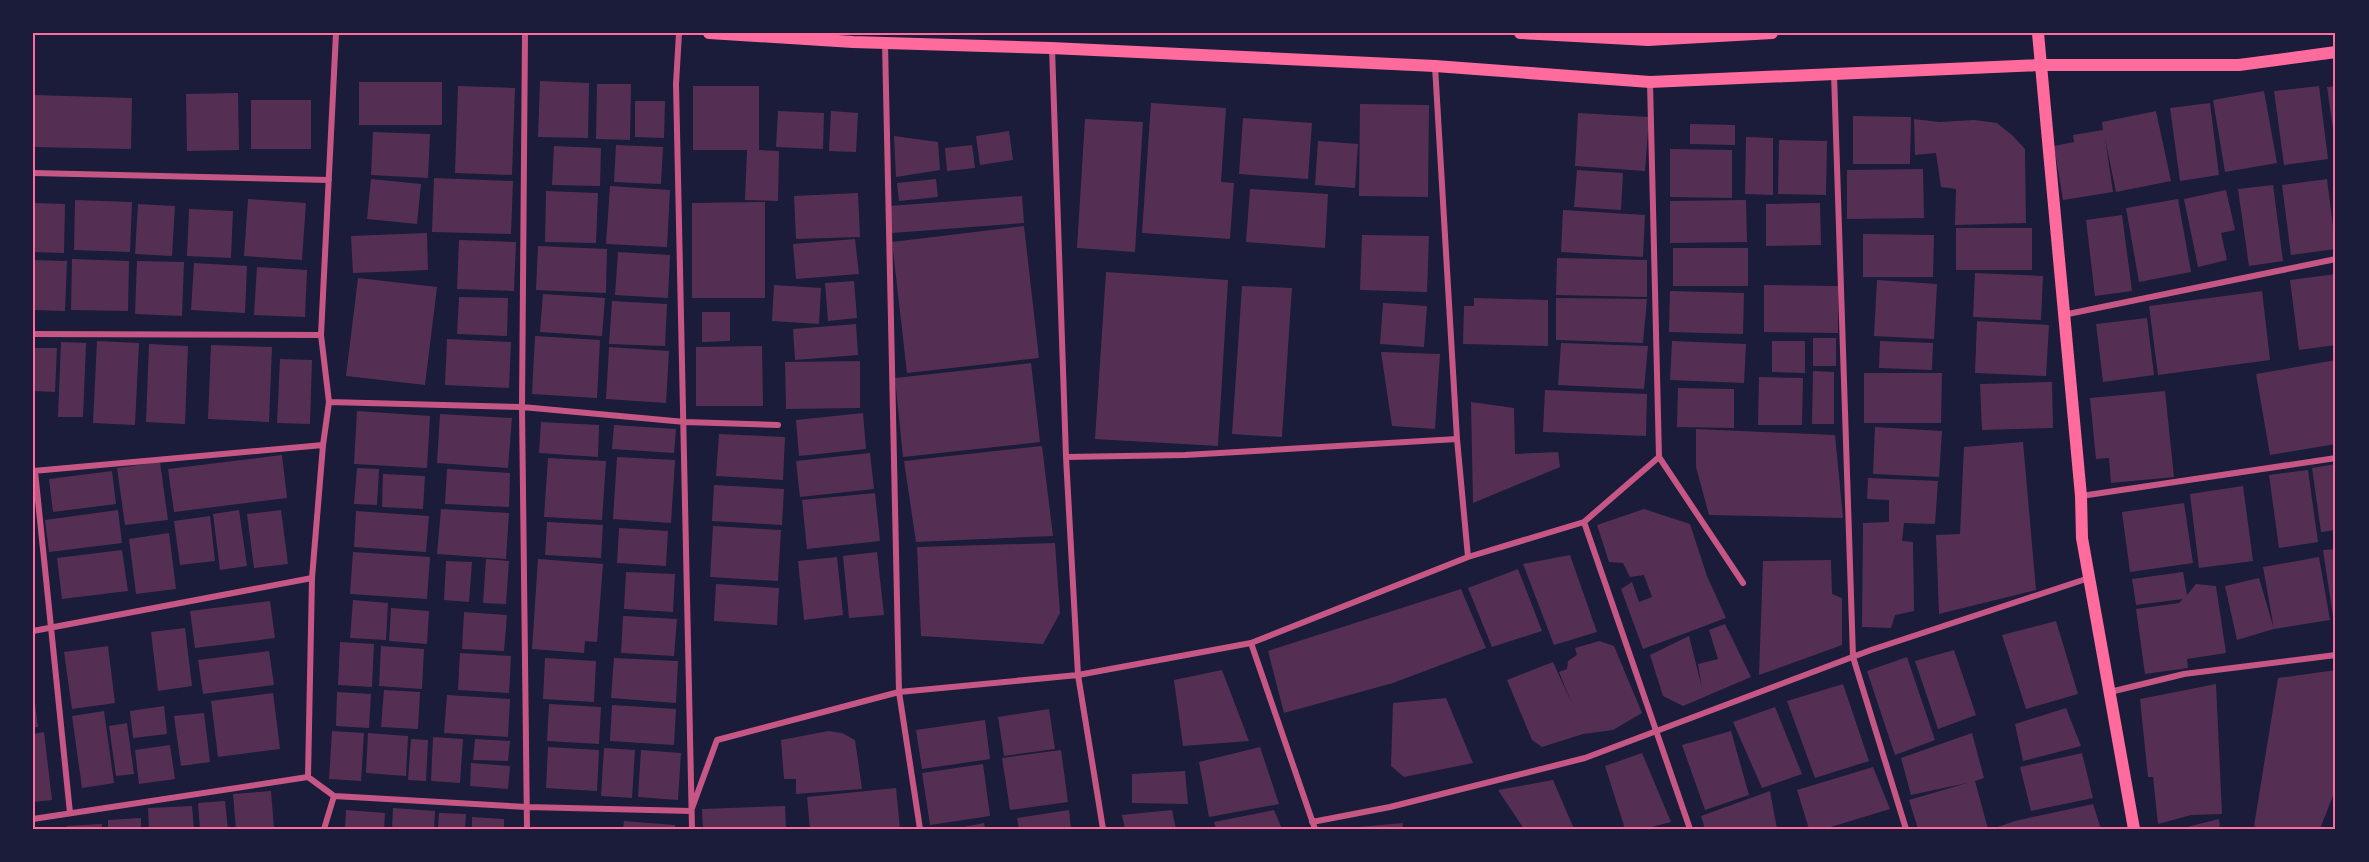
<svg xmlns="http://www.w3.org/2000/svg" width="2369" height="862" viewBox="0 0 2369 862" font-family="'IBM Plex Sans',sans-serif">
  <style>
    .building { fill: #542f53 }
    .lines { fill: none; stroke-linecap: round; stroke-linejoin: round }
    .minor { stroke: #c65784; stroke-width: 6 }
    .secondary { stroke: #ff6b9d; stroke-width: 12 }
    .neatline { fill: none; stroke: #ff6b9d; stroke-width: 2 }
  </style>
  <rect width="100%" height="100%" fill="#1b1b3a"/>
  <path class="building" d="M 540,81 L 589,83 L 588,138 L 538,137 Z
    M 359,82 L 442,82 L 442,125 L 359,125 Z
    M 597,84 L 631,84 L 630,140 L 596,139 Z
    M 458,86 L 515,88 L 512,175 L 455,173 Z
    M 693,86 L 759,86 L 759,150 L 779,151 L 778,201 L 745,200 L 747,150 L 693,150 Z
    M 2319,86 L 2328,159 L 2284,165 L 2274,91 Z
    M 2336,86 L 2336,143 L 2335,143 L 2327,87 Z
    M 2264,91 L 2277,163 L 2225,172 L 2213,100 Z
    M 238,93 L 239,150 L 187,151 L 186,94 Z
    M 33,95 L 132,98 L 131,149 L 33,147 Z
    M 251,100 L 311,100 L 311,149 L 251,149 Z
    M 635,101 L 665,101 L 664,138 L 635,137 Z
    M 1151,103 L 1226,108 L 1221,182 L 1234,183 L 1230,239 L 1142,233 Z
    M 2210,103 L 2219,175 L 2180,181 L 2170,108 Z
    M 1360,104 L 1429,105 L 1428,197 L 1359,196 Z
    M 778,111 L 824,113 L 823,149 L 776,147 Z
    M 831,111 L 858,113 L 856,152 L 829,151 Z
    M 2156,111 L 2171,181 L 2116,192 L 2105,138 L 2113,192 L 2063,200 L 2054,146 L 2074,142 L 2073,135 L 2103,130 L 2102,122 Z
    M 1578,113 L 1649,117 L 1645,171 L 1575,166 Z
    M 1853,116 L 1911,117 L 1910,164 L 1853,164 Z
    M 1243,118 L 1312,123 L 1308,179 L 1239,174 Z
    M 1085,119 L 1143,122 L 1135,252 L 1077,248 Z
    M 1914,119 L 1939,122 L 1974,120 L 1997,123 L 2012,135 L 2025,149 L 2026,223 L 1955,225 L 1956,189 L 1941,187 L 1936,153 L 1915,155 Z
    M 1690,124 L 1735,125 L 1735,145 L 1690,144 Z
    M 1009,131 L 1013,160 L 980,165 L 976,136 Z
    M 373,132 L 430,134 L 428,178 L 371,175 Z
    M 894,136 L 938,142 L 940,170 L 896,177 Z
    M 1746,137 L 1773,138 L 1773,195 L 1745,194 Z
    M 1779,140 L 1827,141 L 1826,195 L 1778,194 Z
    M 1318,141 L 1358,144 L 1355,188 L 1315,185 Z
    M 616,145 L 663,147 L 661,184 L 614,182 Z
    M 972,145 L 975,168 L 947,171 L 945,148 Z
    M 554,146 L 601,148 L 600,186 L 552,185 Z
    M 1670,149 L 1732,150 L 1732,198 L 1670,197 Z
    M 1923,169 L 1924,218 L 1847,219 L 1847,170 Z
    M 1577,170 L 1623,173 L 1621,210 L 1574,207 Z
    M 434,178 L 513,181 L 511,234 L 432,232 Z
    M 371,179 L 421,184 L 417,224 L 367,219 Z
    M 936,179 L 938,197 L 899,201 L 897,183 Z
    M 2327,179 L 2336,249 L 2291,255 L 2282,185 Z
    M 2273,185 L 2283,261 L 2249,266 L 2238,189 Z
    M 610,186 L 670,190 L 667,247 L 606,244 Z
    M 1250,189 L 1328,194 L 1325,248 L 1246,242 Z
    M 2226,190 L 2235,230 L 2221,233 L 2227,260 L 2198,267 L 2184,199 Z
    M 546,191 L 598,193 L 596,243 L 545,242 Z
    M 858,193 L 860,237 L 796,239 L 794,196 Z
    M 1022,196 L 1024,223 L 892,233 L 890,206 Z
    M 248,199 L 306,203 L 302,260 L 244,256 Z
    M 2178,199 L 2191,272 L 2139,282 L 2126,208 Z
    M 75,200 L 132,202 L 130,252 L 74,250 Z
    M 1746,200 L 1747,242 L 1670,243 L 1670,201 Z
    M 765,202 L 765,298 L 692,298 L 692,203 Z
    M 33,203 L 65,204 L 64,253 L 33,252 Z
    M 1820,203 L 1821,245 L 1766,246 L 1766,204 Z
    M 138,204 L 175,206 L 172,256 L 135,254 Z
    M 189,209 L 233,211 L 231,258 L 187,256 Z
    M 1563,210 L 1645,215 L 1643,257 L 1561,252 Z
    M 2122,215 L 2132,291 L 2095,296 L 2086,220 Z
    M 1024,226 L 1039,358 L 907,373 L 892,242 Z
    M 1956,228 L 2032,228 L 2032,270 L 1956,270 Z
    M 427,233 L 428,270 L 353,273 L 351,236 Z
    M 1863,234 L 1934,235 L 1933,277 L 1863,277 Z
    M 1362,235 L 1429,236 L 1427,292 L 1360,290 Z
    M 855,239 L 859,274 L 796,279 L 793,244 Z
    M 459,240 L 516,242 L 514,291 L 457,289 Z
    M 538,246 L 607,249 L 606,293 L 536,290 Z
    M 1673,248 L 1748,248 L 1748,286 L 1673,286 Z
    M 618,252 L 670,255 L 668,298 L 615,295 Z
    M 1557,258 L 1647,260 L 1647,297 L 1556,295 Z
    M 72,259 L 129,261 L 128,311 L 71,310 Z
    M 33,260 L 67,261 L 65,311 L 33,310 Z
    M 137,261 L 184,262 L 182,316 L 135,314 Z
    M 194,263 L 247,266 L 245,313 L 191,310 Z
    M 257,267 L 307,270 L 305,317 L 254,315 Z
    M 1106,272 L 1228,280 L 1218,446 L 1095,439 Z
    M 1975,273 L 2043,276 L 2041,320 L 1973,317 Z
    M 2336,274 L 2336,345 L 2299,350 L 2290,280 Z
    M 358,278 L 437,287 L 425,385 L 346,376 Z
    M 1877,280 L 1937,284 L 1934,339 L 1874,336 Z
    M 854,281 L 857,318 L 828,321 L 825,283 Z
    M 774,285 L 821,288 L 819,324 L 772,321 Z
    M 1764,285 L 1838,286 L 1838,333 L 1764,332 Z
    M 1242,286 L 1292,288 L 1282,437 L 1232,434 Z
    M 1670,291 L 1744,293 L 1743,334 L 1669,332 Z
    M 2262,291 L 2270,360 L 2158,375 L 2149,306 Z
    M 543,294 L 605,298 L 602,336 L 540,332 Z
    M 459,297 L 508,298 L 507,336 L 457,334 Z
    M 1474,298 L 1548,300 L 1548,346 L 1463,344 L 1464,306 L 1474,306 Z
    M 1556,298 L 1647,299 L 1643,343 L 1556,340 Z
    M 612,301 L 667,304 L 665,346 L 609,344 Z
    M 1383,303 L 1427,306 L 1424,347 L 1380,344 Z
    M 702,312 L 730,312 L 730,341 L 702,342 Z
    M 2147,318 L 2154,375 L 2103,382 L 2096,324 Z
    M 1977,321 L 2049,325 L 2046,376 L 1975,373 Z
    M 856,324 L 858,355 L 795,360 L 793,329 Z
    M 535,336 L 600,340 L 597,398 L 532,394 Z
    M 1813,338 L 1836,338 L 1836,366 L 1813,366 Z
    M 447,339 L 511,342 L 509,388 L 445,385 Z
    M 97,341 L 139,343 L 135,425 L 93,423 Z
    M 1672,341 L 1746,344 L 1744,383 L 1670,380 Z
    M 1772,341 L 1805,341 L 1805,373 L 1772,372 Z
    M 1880,341 L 1933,343 L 1932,370 L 1879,368 Z
    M 61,342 L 86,343 L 83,417 L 58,417 Z
    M 1561,343 L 1648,346 L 1644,389 L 1558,385 Z
    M 149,344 L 188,346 L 185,424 L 146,422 Z
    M 211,345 L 272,347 L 269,422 L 208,419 Z
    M 762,346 L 763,406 L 696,406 L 696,347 Z
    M 609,347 L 669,351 L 666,403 L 606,399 Z
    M 33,348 L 57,348 L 55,392 L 33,391 Z
    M 1381,352 L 1440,354 L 1435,429 L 1392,426 Z
    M 280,359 L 312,360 L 310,424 L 277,423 Z
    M 2336,360 L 2336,444 L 2270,455 L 2256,374 Z
    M 860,361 L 860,408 L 786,409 L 785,362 Z
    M 1031,363 L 1040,442 L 903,457 L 895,378 Z
    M 1813,371 L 1834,372 L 1834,424 L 1812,424 Z
    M 1864,373 L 1942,373 L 1941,423 L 1864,423 Z
    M 1759,377 L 1803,378 L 1802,425 L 1758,425 Z
    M 2052,382 L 2053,428 L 1982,430 L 1980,384 Z
    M 1678,388 L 1734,389 L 1734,428 L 1677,427 Z
    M 1545,390 L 1647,394 L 1646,436 L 1543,432 Z
    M 2165,391 L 2174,477 L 2111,483 L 2109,458 L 2096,459 L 2090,398 Z
    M 1471,402 L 1514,408 L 1515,454 L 1558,452 L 1560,467 L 1473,503 Z
    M 357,411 L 430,416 L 427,468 L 354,464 Z
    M 863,413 L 866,449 L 799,456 L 796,420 Z
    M 440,414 L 512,418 L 508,468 L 437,463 Z
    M 541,422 L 599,425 L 598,457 L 539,453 Z
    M 614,425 L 676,429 L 674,453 L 612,449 Z
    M 1875,427 L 1942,431 L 1939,477 L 1873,474 Z
    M 1696,429 L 1835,435 L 1843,518 L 1709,515 L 1696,467 Z
    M 719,434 L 785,437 L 783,480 L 716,476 Z
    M 2023,442 L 2036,590 L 1939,614 L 1936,535 L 1960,534 L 1964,447 Z
    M 1042,446 L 1053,536 L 916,542 L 904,461 Z
    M 870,453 L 874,489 L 800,497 L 796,461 Z
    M 282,455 L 287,498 L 174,512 L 168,469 Z
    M 617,457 L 675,460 L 671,523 L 613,519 Z
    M 548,458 L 606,461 L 602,520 L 544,517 Z
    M 160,462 L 168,520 L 125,525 L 117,468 Z
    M 2336,464 L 2336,530 L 2321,532 L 2312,468 Z
    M 357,468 L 379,469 L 377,505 L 354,504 Z
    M 447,469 L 510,473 L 509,507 L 445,504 Z
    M 2308,470 L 2318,542 L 2279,548 L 2269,475 Z
    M 112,471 L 116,504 L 53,512 L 49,479 Z
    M 383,474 L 425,476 L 423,509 L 382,507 Z
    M 1868,478 L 1938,481 L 1935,524 L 1904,523 L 1902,541 L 1913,542 L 1914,611 L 1895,615 L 1891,628 L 1862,627 L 1863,523 L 1889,522 L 1889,500 L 1867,499 Z
    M 714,485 L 784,489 L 782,525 L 712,521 Z
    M 2243,486 L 2253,561 L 2199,568 L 2190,494 Z
    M 875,493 L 880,541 L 807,549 L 802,500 Z
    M 2184,503 L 2193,563 L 2130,572 L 2122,512 Z
    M 441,509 L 509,513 L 506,559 L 437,554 Z
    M 1644,509 L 1690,524 L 1707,576 L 1726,618 L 1643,649 L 1621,589 L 1632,582 L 1639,602 L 1652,597 L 1644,575 L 1630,577 L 1623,563 L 1609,562 L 1597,525 Z
    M 118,510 L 122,543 L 49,552 L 45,520 Z
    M 239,510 L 247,566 L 220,570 L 213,514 Z
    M 281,510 L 288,564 L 254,568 L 247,514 Z
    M 356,511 L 429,516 L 426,552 L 354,547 Z
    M 210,516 L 215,561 L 180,565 L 174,521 Z
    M 547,522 L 603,525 L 601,558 L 545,555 Z
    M 713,526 L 781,530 L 778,581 L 710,577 Z
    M 619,528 L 668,531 L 666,566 L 617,563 Z
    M 169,533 L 176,589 L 136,594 L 129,539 Z
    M 1055,543 L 1060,613 L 1043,644 L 921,636 L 917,547 Z
    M 2336,549 L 2336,630 L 2335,630 L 2323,550 Z
    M 122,550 L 128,591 L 62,599 L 57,558 Z
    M 353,552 L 430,557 L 427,599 L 350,594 Z
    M 877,552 L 884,615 L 849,618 L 843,556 Z
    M 1570,555 L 1597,632 L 1554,645 L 1523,564 Z
    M 837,557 L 843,615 L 804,620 L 798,561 Z
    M 2319,557 L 2330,620 L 2274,629 L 2263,567 Z
    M 486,559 L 509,561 L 506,604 L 483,603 Z
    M 538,559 L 603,564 L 597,642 L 585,641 L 584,653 L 532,649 Z
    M 1831,560 L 1832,594 L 1842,598 L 1842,645 L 1759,675 L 1763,561 Z
    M 446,561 L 472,562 L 469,602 L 444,600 Z
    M 1518,569 L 1542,631 L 1492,647 L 1468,588 Z
    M 626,572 L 675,574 L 673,612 L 624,609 Z
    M 2183,572 L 2187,595 L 2196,584 L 2216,586 L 2226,653 L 2187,659 L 2188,668 L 2145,674 L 2136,609 L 2179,603 L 2183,599 L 2136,605 L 2132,579 Z
    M 2259,578 L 2274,629 L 2237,640 L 2225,586 Z
    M 716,584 L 779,588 L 777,625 L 714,621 Z
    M 1461,589 L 1486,648 L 1393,683 L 1284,713 L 1268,651 Z
    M 353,600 L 388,603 L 386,640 L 350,638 Z
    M 270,601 L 275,638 L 195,648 L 190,611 Z
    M 391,608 L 429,611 L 427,644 L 389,641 Z
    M 464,612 L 507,615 L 504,651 L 462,649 Z
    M 623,616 L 677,619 L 674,656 L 621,653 Z
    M 2056,621 L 2078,694 L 2026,709 L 2002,635 Z
    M 1725,624 L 1751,677 L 1683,706 L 1663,696 L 1650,655 L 1689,636 L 1702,688 L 1698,664 L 1718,659 L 1709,630 Z
    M 185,628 L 192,686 L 158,691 L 151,632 Z
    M 1599,641 L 1614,646 L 1642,713 L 1613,730 L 1583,734 L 1542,747 L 1532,740 L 1507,680 L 1553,662 L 1572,704 L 1559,672 L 1567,669 L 1568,661 L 1577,655 L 1575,648 Z
    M 340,642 L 374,644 L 372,687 L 338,685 Z
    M 108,646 L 115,703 L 72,709 L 64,652 Z
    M 381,646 L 424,649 L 422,689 L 379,686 Z
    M 1954,650 L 1976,715 L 1938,729 L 1915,661 Z
    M 269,651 L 274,685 L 203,694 L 198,660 Z
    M 460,653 L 511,656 L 509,693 L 458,690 Z
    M 1907,657 L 1935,740 L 1895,755 L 1867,671 Z
    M 545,658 L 596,661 L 594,702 L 543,699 Z
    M 614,658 L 678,661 L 676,703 L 611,698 Z
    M 1222,670 L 1249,741 L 1183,746 L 1174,680 Z
    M 2336,670 L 2336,788 L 2320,829 L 2262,829 L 2254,826 L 2278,678 Z
    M 1843,684 L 1869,761 L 1815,778 L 1787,701 Z
    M 2216,684 L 2222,814 L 2191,815 L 2158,824 L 2153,777 L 2148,777 L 2140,699 Z
    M 384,690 L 420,692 L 418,729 L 381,727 Z
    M 337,692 L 371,694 L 369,728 L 336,726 Z
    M 273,693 L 280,749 L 218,757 L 211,701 Z
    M 34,695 L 38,727 L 33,727 L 33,696 Z
    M 447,695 L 510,699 L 508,737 L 444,733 Z
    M 1446,698 L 1473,763 L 1404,777 L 1391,766 L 1393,703 Z
    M 549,704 L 601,707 L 599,744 L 547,741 Z
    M 612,705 L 676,709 L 674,745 L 610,741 Z
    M 164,706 L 167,734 L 133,738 L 130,711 Z
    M 1775,707 L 1802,774 L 1762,788 L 1733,722 Z
    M 2066,708 L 2081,746 L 2023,761 L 2015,724 Z
    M 1049,709 L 1055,749 L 1004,756 L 998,717 Z
    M 104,711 L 114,783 L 82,788 L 72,716 Z
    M 204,713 L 210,762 L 181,766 L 174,716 Z
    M 985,720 L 990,759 L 922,769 L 916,730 Z
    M 127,723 L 134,774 L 116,776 L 109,726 Z
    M 332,731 L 364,733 L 361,781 L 329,779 Z
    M 828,731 L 842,733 L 855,740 L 862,789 L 796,794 L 796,779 L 784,779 L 781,740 Z
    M 1731,731 L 1749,795 L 1705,810 L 1682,745 Z
    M 44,732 L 52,800 L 33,802 L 33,734 Z
    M 368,733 L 408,736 L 406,776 L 366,773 Z
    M 1972,733 L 1984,778 L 1975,781 L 1988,829 L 1918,829 L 1909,800 L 1967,783 L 1911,795 L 1901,758 Z
    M 433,737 L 463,739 L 460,783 L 431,781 Z
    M 411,739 L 428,740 L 426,781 L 408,780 Z
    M 475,739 L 510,741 L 508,761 L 473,760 Z
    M 170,745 L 175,779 L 139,784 L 135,750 Z
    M 548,747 L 599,750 L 597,791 L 546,788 Z
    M 1260,747 L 1279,804 L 1209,817 L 1199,762 Z
    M 604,748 L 635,750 L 632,798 L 601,796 Z
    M 641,750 L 681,753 L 678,800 L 638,797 Z
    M 1061,750 L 1068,802 L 1010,810 L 1002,758 Z
    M 1642,753 L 1671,822 L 1644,829 L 1625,829 L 1605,766 Z
    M 2082,753 L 2093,798 L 2031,811 L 2020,767 Z
    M 471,763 L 510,766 L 508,789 L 470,786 Z
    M 983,764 L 990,816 L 930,825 L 922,773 Z
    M 1873,767 L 1890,809 L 1824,829 L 1809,829 L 1797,790 Z
    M 1185,771 L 1188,804 L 1132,803 L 1132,774 Z
    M 1553,780 L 1574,829 L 1524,829 L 1498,790 Z
    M 896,788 L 900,829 L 810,829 L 807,797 Z
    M 271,791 L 274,829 L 236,829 L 233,794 Z
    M 1770,791 L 1777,829 L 1705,829 L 1701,816 Z
    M 225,801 L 228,829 L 200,829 L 198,803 Z
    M 2093,804 L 2101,829 L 1992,829 L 2015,821 Z
    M 192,806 L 194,829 L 149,829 L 148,808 Z
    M 785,806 L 786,829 L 703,829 L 702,809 Z
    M 393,808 L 435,811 L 434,829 L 392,829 Z
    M 346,810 L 385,813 L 384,829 L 345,829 Z
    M 1069,810 L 1071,829 L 1019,829 L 1017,818 Z
    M 1172,810 L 1176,829 L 1125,829 L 1122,815 Z
    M 1274,810 L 1282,829 L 1216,829 L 1214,822 Z
    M 439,813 L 466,814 L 465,829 L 438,829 Z
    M 472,817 L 504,819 L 504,829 L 472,829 Z
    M 141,818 L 141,829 L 108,829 L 108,820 Z
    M 2219,819 L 2220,829 L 2183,829 L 2183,828 Z
    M 624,821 L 675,825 L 675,829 L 623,829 Z
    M 984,823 L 985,829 L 958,829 L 958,828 Z
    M 1403,823 L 1402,829 L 1359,829 L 1359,827 Z
    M 102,824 L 102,829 L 67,829 L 67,826 Z"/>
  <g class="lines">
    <path class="minor" d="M 525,33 L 522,407 L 527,829
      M 679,33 L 676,84 L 692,829
      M 885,43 L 899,692 L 920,829
      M 1052,48 L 1066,457 L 1078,675 L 1103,829
      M 1435,66 L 1457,439 L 1468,557
      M 1834,74 L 1853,657 L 1906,829
      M 33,173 L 329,180
      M 2063,315 L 2336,259
      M 33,334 L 321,335
      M 329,402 L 522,407 L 685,422 L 778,425
      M 323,445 L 329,402 L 321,335 L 336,33
      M 1066,457 L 1185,455 L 1457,439
      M 1659,457 L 1743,583
      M 33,471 L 323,445 L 312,578 L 308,777 L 334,796
      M 35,471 L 70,813
      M 2081,496 L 2336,458
      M 1584,522 L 1690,829
      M 33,631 L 312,578
      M 1251,643 L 1315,829
      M 2110,692 L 2184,674 L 2336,655
      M 334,796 L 527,807 L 691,811
      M 691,811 L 717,740 L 899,692 L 1078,675 L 1251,643 L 1468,557 L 1584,522 L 1659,457 L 1650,82
      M 33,819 L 308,777
      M 1312,822 L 1390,807 L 1585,758 L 1871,650 L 2089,578
      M 324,829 L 334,796"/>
    <path class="secondary" d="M 709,33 L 853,42 L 1051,48 L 1435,66 L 1650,82 L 2040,65 L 2239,65 L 2336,52
      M 1520,33 L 1648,40 L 1772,33
      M 2038,33 L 2081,496 L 2082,538 L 2134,829"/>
  </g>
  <rect width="2369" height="862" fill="none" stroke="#1b1b3a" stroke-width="69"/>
  <rect x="34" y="34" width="2300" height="794" class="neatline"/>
</svg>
